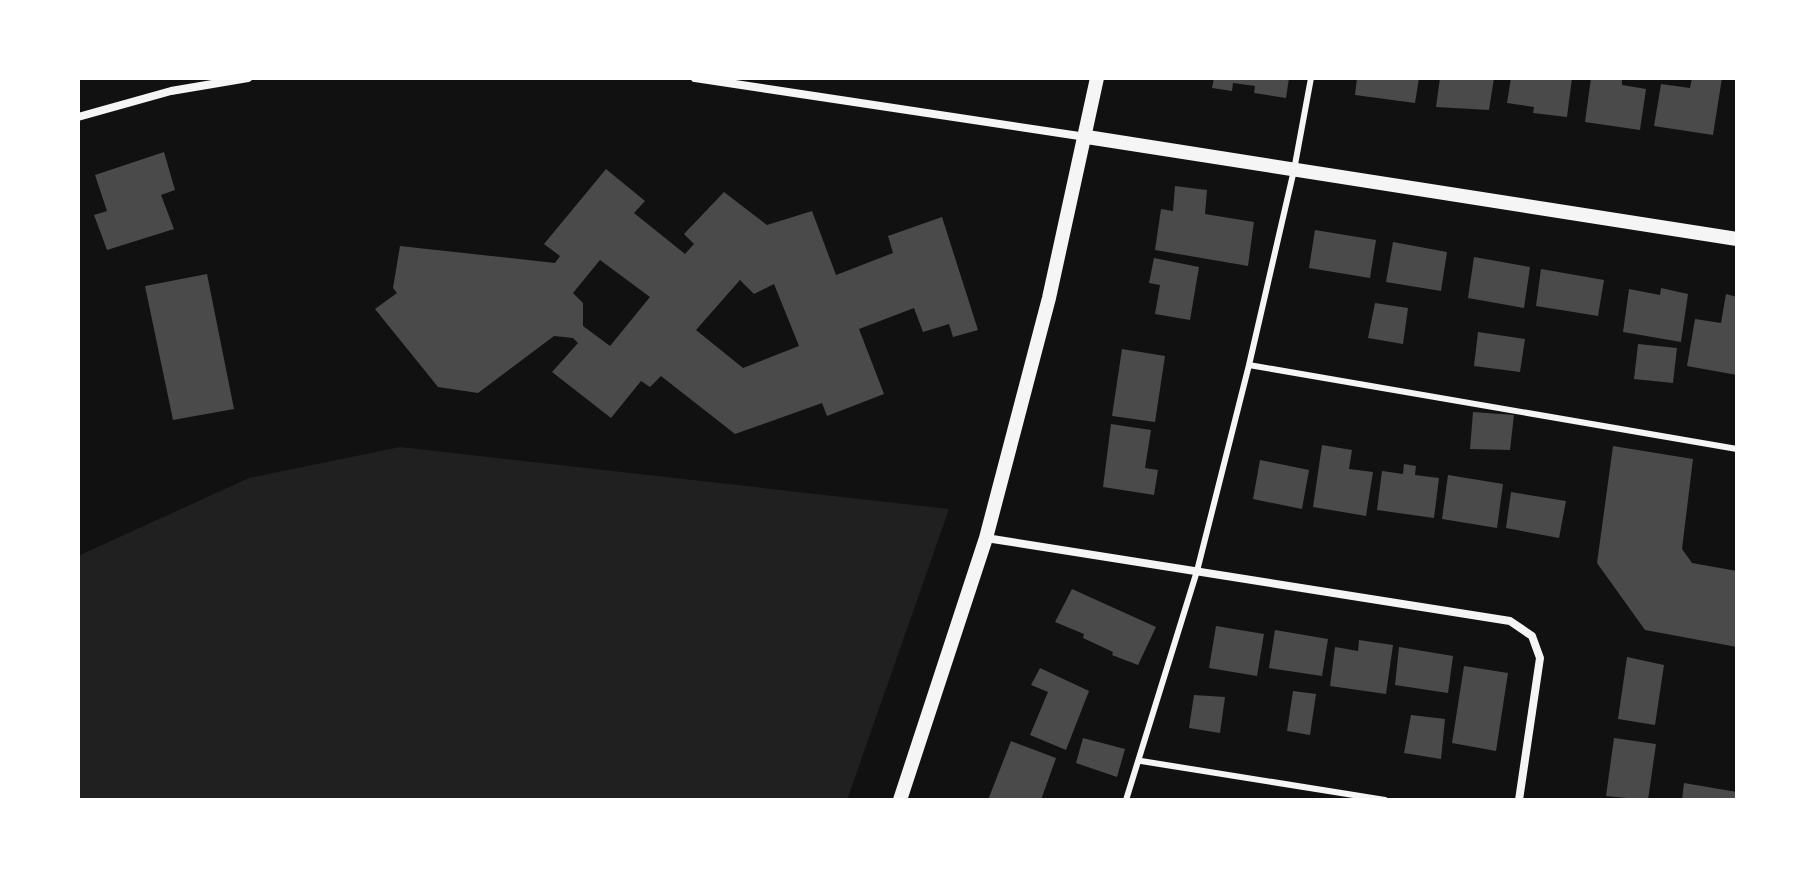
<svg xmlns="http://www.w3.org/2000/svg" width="1815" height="878" viewBox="0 0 1815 878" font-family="'Titillium Web',sans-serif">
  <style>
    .green { fill: #202020 }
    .building { fill: #4a4a4a; fill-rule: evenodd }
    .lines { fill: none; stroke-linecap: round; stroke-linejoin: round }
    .service { stroke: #f5f5f5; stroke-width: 6 }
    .minor { stroke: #f5f5f5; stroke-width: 8 }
    .tertiary { stroke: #f5f5f5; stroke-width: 14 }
  </style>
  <rect width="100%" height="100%" fill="#111"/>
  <path class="green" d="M 400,447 L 949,509 L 847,800 L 78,800 L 78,556 L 249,478 Z"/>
  <path class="building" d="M 1214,78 L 1289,78 L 1286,98 L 1254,93 L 1255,86 L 1233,83 L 1232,91 L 1212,88 Z
    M 1357,78 L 1419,78 L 1415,103 L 1355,95 Z
    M 1440,78 L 1494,78 L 1489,110 L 1436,107 Z
    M 1511,78 L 1572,78 L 1567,117 L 1533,113 L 1534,107 L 1507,103 Z
    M 1591,78 L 1622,78 L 1622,85 L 1646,89 L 1640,130 L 1585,122 Z
    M 1692,78 L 1722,78 L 1713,135 L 1654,126 L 1661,84 L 1690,88 Z
    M 164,152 L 175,190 L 161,195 L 174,229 L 107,250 L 94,215 L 107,211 L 95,175 Z
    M 606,169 L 645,201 L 634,213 L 685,254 L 694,244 L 684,234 L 724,192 L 767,225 L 812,211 L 836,275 L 893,253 L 888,236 L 942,217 L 978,330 L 953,337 L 949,324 L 923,332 L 914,308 L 859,329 L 884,394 L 827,416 L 822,403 L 735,434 L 661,376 L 650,387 L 641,381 L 611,418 L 552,372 L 578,343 L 573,338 L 554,336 L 478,393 L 438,387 L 375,309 L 397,293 L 393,288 L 400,246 L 555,263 L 560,256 L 544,244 ZM 600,260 L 650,297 L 610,346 L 583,326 L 583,303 L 573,293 ZM 740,280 L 754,294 L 774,284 L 799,346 L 743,368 L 696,330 Z
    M 1175,186 L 1207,190 L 1205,214 L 1254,222 L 1248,266 L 1155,250 L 1161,209 L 1173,211 Z
    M 1315,230 L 1376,240 L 1370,278 L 1309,268 Z
    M 1393,242 L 1447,252 L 1441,291 L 1386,282 Z
    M 1474,257 L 1530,267 L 1524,308 L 1468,298 Z
    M 1154,258 L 1199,267 L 1190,320 L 1155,314 L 1160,285 L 1149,283 Z
    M 1541,269 L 1604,280 L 1598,316 L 1536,306 Z
    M 207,274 L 234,409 L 173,420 L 145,286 Z
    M 1661,288 L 1688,294 L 1681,342 L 1623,332 L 1629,289 L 1660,295 Z
    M 1726,294 L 1737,297 L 1737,375 L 1687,366 L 1695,319 L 1721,323 Z
    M 1375,303 L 1408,308 L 1403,344 L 1368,338 Z
    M 1478,332 L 1525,339 L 1520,372 L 1474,366 Z
    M 1638,344 L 1677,348 L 1673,383 L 1634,379 Z
    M 1122,349 L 1165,356 L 1155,422 L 1112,416 Z
    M 1473,412 L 1514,415 L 1510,450 L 1470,449 Z
    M 1111,424 L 1151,430 L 1145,468 L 1158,470 L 1154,495 L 1103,487 Z
    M 1322,445 L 1352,450 L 1349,469 L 1373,472 L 1366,516 L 1313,507 Z
    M 1613,446 L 1693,459 L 1682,549 L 1692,563 L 1737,571 L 1737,647 L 1645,630 L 1597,563 Z
    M 1260,460 L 1309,470 L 1302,509 L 1253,499 Z
    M 1404,464 L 1416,466 L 1415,475 L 1439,478 L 1434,518 L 1377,510 L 1382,471 L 1403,474 Z
    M 1448,475 L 1503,484 L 1497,528 L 1442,519 Z
    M 1511,492 L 1566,501 L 1559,538 L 1506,528 Z
    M 1072,589 L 1156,627 L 1138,665 L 1112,655 L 1113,652 L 1083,638 L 1084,634 L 1055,622 Z
    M 1216,626 L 1264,634 L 1257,676 L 1209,668 Z
    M 1275,630 L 1328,639 L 1322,676 L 1269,668 Z
    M 1359,640 L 1393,645 L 1386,694 L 1330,686 L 1335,647 L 1358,651 Z
    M 1399,647 L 1453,656 L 1448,693 L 1395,685 Z
    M 1627,657 L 1664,665 L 1655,725 L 1618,719 Z
    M 1464,666 L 1508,673 L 1496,751 L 1452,743 Z
    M 1040,668 L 1089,691 L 1066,750 L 1030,735 L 1048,692 L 1031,685 Z
    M 1293,691 L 1316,694 L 1310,735 L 1287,731 Z
    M 1194,695 L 1225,697 L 1220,733 L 1189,728 Z
    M 1411,715 L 1445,719 L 1441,759 L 1404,753 Z
    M 1083,738 L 1125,749 L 1117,777 L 1076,763 Z
    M 1614,738 L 1656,744 L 1648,800 L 1606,796 Z
    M 1011,741 L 1056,758 L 1041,800 L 988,800 Z
    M 1684,783 L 1737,792 L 1737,800 L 1682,800 Z"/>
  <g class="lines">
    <path class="service" d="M 1249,365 L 1294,170 L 1311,78
      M 1141,761 L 1385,800
      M 1126,800 L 1197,571 L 1249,365 L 1737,449"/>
    <path class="minor" d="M 695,78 L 1086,137
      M 78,117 L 171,91 L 248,78
      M 986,538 L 1510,621 L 1532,636 L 1540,658 L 1519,800"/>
    <path class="tertiary" d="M 1087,137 L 1737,239
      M 900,800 L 986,538 L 1049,298 L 1097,78"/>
  </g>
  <rect width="1815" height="878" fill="none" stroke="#ffffff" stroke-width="160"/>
</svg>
